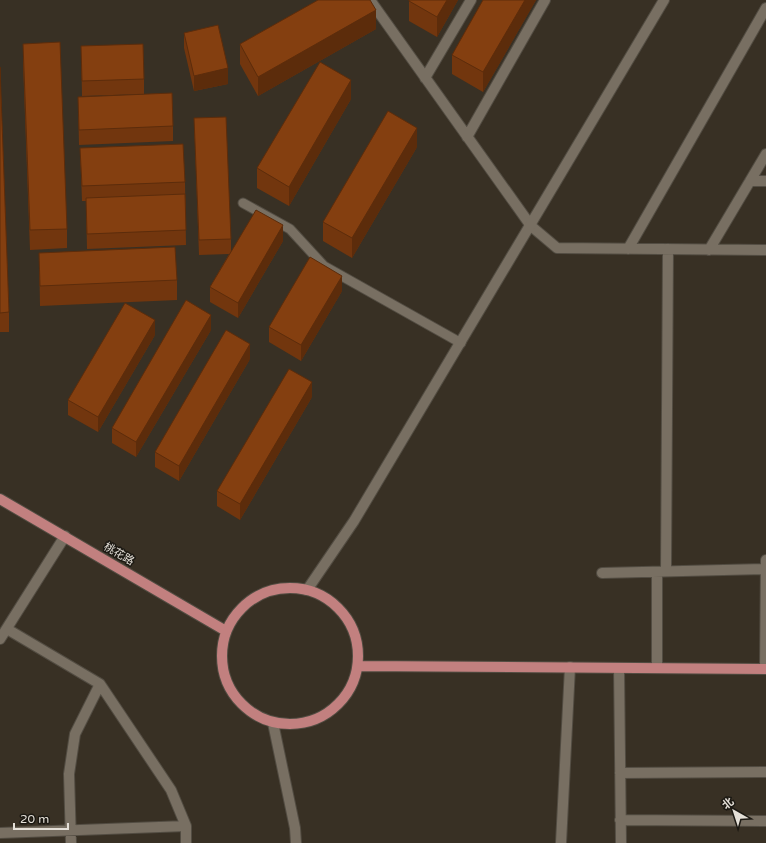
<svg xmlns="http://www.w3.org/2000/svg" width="766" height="843" viewBox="0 0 766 843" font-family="'Varela Round','Noto Sans SC',sans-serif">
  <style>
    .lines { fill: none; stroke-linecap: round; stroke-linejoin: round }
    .service-casing { stroke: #524c42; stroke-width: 11 }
    .minor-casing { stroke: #524c42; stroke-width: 12 }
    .tertiary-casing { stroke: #524c42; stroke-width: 12 }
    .primary-casing { stroke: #524c42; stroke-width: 12 }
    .service { stroke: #786f62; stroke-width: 9 }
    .minor { stroke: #786f62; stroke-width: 10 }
    .tertiary { stroke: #786f62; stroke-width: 10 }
    .primary { stroke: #c2807f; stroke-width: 10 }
    .wall { fill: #72360e }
    .shaded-wall { fill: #5c2c0b }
    .building { fill: #843f10; stroke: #5c2c0b }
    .labels { text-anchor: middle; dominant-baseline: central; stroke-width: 3; stroke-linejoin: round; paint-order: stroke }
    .street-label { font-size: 11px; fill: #e4dfd7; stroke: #1c1913 }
  </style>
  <rect width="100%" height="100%" fill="#383024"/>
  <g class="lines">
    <defs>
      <path id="service" d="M 243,203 L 290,229 L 324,266 L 461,343"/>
      <path id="minor" d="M 370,0 L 531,226 L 557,248 L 766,250
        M 425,78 L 471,0
        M 467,137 L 545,0
        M 750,181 L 766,181
        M 628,249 L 766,8
        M 709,250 L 766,154
        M 666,571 L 668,249
        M 602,573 L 766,569
        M 7,629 L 100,684 L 171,790 L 186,826 L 186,843
        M 0,639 L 65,536
        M 619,668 L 621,843
        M 657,668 L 657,572
        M 765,669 L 766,560
        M 620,773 L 766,772
        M 620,820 L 766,821
        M 0,833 L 186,826
        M 71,843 L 69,774 L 75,734 L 100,684
        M 561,843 L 570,667"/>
      <path id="tertiary" d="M 307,590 L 354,521 L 664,0
        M 273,723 L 295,828 L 296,843"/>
      <path id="primary" d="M 0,499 L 226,631
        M222 656a68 68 0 1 1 136 0a68 68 0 1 1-136 0Z
        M 358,666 L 766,669"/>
    </defs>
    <use href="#service" class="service-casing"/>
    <use href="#minor" class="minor-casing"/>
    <use href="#tertiary" class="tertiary-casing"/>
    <use href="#primary" class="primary-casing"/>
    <use href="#service" class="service"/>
    <use href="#minor" class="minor"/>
    <use href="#tertiary" class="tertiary"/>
    <use href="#primary" class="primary"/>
  </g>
  <path class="wall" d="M 458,0 L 437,37 L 409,21 L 409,1 Z
    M 483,0 L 536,0 L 483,92 L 452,74 L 452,55 Z
    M 376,29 L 258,96 L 240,64 L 240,44 Z
    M 184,33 L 228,84 L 194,91 L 184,48 Z
    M 23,44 L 67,229 L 67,248 L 30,250 L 23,63 Z
    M 81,46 L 144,79 L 144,94 L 82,96 Z
    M 0,67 L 9,312 L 9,332 L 0,332 Z
    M 78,97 L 173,126 L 173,141 L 79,145 Z
    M 351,99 L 289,206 L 257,188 L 257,168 Z
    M 194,118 L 231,239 L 231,251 L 283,241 L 238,318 L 210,302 L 210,287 L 229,254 L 199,255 Z
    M 417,147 L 352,258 L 323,241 L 323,222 Z
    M 80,148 L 185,182 L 186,245 L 87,249 L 86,201 L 82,201 Z
    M 39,253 L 177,280 L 177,300 L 40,306 Z
    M 342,291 L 301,361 L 269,342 L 269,327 Z
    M 211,330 L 136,457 L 112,443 L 112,428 Z
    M 155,335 L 98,432 L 68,415 L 68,400 Z
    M 250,359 L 179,481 L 155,467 L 155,452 Z
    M 312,397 L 240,520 L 217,506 L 217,491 Z"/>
  <path class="shaded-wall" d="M 447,0 L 458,0 L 437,37 L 437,17 Z
    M 525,0 L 536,0 L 483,92 L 483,72 Z
    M 376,10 L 376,29 L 258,96 L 258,77 Z
    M 228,68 L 228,84 L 194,91 L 194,76 Z
    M 351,80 L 351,99 L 289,206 L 289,187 Z
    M 417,128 L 417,147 L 352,258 L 352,238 Z
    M 283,225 L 283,241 L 238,318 L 238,303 Z
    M 342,276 L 342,291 L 301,361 L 301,345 Z
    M 211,315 L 211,330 L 136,457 L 136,442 Z
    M 155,320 L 155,335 L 98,432 L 98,417 Z
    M 250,344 L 250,359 L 179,481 L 179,466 Z
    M 312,382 L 312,397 L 240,520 L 240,504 Z"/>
  <path class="building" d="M 318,0 L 370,0 L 376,10 L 258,77 L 240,44 Z
    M 409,0 L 447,0 L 437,17 L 409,1 Z
    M 483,0 L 525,0 L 483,72 L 452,55 Z
    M 218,25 L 228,68 L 194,76 L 184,33 Z
    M 60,42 L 67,229 L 30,230 L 23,44 Z
    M 143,44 L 144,79 L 82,81 L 81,46 Z
    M 320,62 L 351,80 L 289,187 L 257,168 Z
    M 0,67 L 9,312 L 0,313 Z
    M 172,93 L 173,126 L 79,130 L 78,97 Z
    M 388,111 L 417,128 L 352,238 L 323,222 Z
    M 226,117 L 231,239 L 199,240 L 194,118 Z
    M 183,144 L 185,182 L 82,186 L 80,148 Z
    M 185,194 L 186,230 L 87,234 L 86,198 Z
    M 256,210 L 283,225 L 238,303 L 210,287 Z
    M 175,247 L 177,280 L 40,286 L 39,253 Z
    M 310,257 L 342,276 L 301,345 L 269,327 Z
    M 186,300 L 211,315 L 136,442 L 112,428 Z
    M 125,303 L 155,320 L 98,417 L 68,400 Z
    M 226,330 L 250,344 L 179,466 L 155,452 Z
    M 289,369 L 312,382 L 240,504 L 217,491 Z"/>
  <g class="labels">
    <g class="street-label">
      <text transform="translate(119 554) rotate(30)">桃花路</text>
    </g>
  </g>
  <g transform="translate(734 811) rotate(321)" stroke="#1c1913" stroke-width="3" paint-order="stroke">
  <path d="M0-3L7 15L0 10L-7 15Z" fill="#e4dfd7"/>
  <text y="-6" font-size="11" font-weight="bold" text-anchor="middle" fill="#e4dfd7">北</text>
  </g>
  <path d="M14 823v6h54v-6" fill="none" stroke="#e4dfd7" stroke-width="2"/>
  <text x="20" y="823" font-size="12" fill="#e4dfd7" stroke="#1c1913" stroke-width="3" paint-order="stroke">20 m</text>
</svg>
